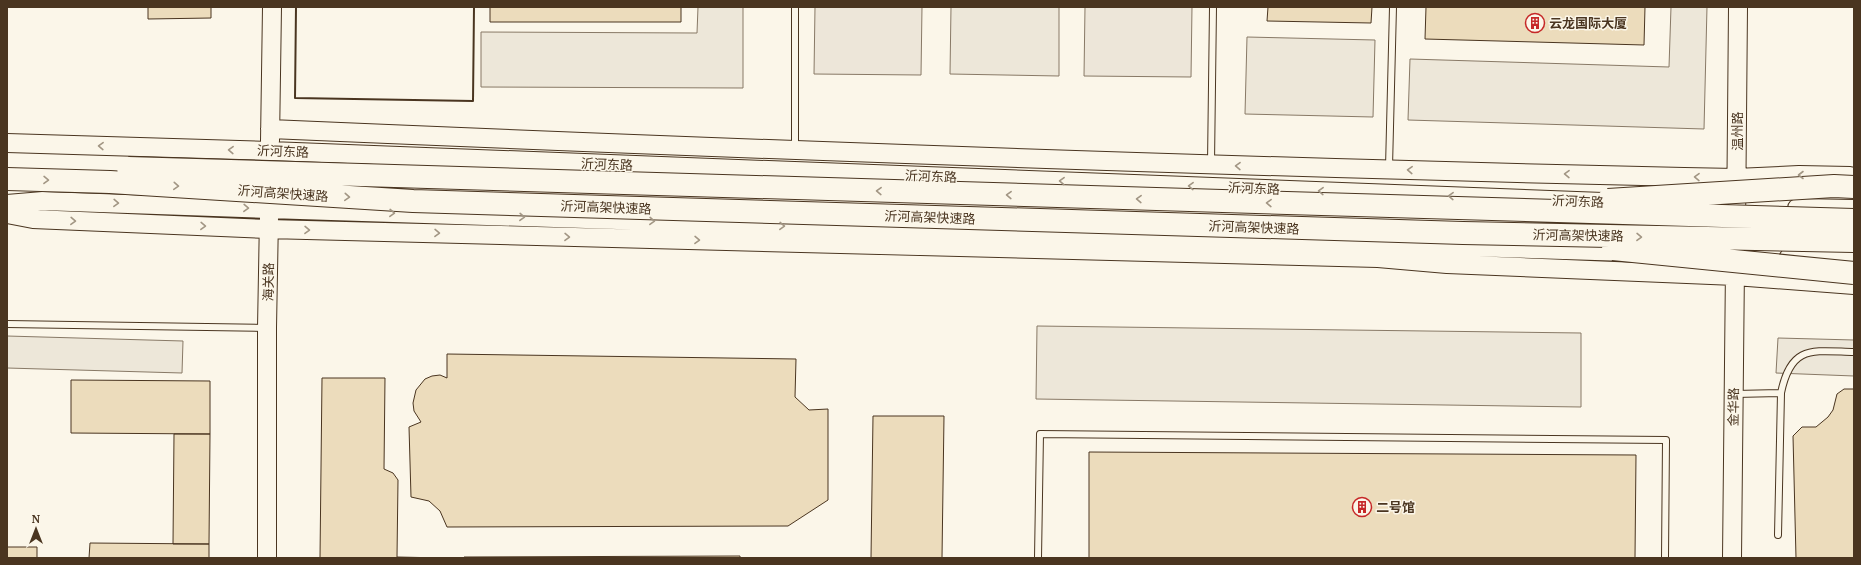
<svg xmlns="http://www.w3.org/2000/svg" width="1861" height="565" viewBox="0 0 1861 565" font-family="'PT Serif','Noto Sans SC',serif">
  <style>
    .green { fill: #ede6d9; stroke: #887966 }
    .parking { fill: #ede7d9; stroke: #887966 }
    .building { fill: #ecdcbc; stroke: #4a3520 }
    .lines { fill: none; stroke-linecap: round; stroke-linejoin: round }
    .lane-casing { stroke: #4a3520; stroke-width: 8 }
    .secondary-casing { stroke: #4a3520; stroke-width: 20 }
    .lane { stroke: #fbf6e9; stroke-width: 6 }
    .secondary { stroke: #fbf6e9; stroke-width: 18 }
    .highway-bridge-casing { stroke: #4a3520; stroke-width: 24; stroke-linecap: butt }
    .highway-bridge { stroke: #fbf6e9; stroke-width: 22 }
    .wall { stroke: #4a3520; stroke-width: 2 }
    .oneway { stroke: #a29684 }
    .labels { text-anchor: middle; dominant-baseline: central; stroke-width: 3; stroke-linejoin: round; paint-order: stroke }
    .poi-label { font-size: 13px; font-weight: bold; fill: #4a3520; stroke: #fbf6e9; text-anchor: start }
    .street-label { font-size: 13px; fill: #4a3520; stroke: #fbf6e9 }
  </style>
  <rect width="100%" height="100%" fill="#fbf6e9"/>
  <path class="green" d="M 815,7 L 922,7 L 921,75 L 814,74 Z
    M 1085,7 L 1192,7 L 1191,77 L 1084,76 Z"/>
  <path class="parking" d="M 698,7 L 743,7 L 743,88 L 481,87 L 481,32 L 697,33 Z
    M 951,7 L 1059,7 L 1059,76 L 950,74 Z
    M 1671,7 L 1707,7 L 1704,129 L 1408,120 L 1410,59 L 1669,67 Z
    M 1247,37 L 1375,40 L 1373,117 L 1245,114 Z
    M 1037,326 L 1581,333 L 1581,407 L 1036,399 Z
    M 7,336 L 183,341 L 182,373 L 7,368 Z
    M 1778,338 L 1854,340 L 1854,376 L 1776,373 Z"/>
  <path class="building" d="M 148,7 L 211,7 L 211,18 L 148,19 Z
    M 490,7 L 681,7 L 681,22 L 490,22 Z
    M 1268,7 L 1372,7 L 1371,23 L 1267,21 Z
    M 1426,7 L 1645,7 L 1644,45 L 1425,39 Z
    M 447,354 L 796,359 L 795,397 L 809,410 L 828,409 L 828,500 L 788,526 L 447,527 L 440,511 L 429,501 L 411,497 L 409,427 L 421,422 L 414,411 L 413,403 L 416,390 L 425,379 L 432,376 L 440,375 L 447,378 Z
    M 322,378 L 385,378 L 384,469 L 393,473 L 398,480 L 397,557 L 443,558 L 320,558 Z
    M 71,380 L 210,381 L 210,434 L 71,433 Z
    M 1844,389 L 1854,389 L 1854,558 L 1796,558 L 1793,436 L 1802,427 L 1816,427 L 1828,417 L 1833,410 L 1837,394 Z
    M 873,416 L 944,416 L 942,558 L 871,558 Z
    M 174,434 L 210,434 L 209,544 L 173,544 Z
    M 1089,452 L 1636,455 L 1635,558 L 1089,558 Z
    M 90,543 L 209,544 L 209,558 L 89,558 Z
    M 7,547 L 37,547 L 37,558 L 7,558 Z
    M 740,556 L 740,558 L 464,558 L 464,557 Z"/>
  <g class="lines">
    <defs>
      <path id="lane" d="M 795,148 L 795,7
        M 1211,163 L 1213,7
        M 1389,167 L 1393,7
        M 7,324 L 265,328
        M 1735,394 L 1781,393 C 1791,344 1813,351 1854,352
        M 1778,535 L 1781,393
        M 1038,558 L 1040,434 L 1666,440 L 1665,558"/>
      <path id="secondary" d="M 270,129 C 759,150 1247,168 1736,178 L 1799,175 L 1850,176
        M 270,141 L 272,7
        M 7,143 L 270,151 L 1603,202
        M 7,204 L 43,201 L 269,209 L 1627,252
        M 1797,208 L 1854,209
        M 7,214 L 33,219 L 268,229 L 1378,258 L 1447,264 L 1735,276 L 1854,285
        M 1736,230 L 1738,7
        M 1789,257 L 1854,259
        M 267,558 L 267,328 L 269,217
        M 1732,558 L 1735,266"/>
    </defs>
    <use href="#lane" class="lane-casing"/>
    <use href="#secondary" class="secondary-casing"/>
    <use href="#lane" class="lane"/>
    <use href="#secondary" class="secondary"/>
    <defs>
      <path id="highway-bridge" d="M 128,168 L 1854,220
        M 7,179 L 110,182 L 413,201 L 1463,233 L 1854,241
        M 1608,200 L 1834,186 L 1854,187
        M 1613,249 L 1854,273"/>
    </defs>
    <use href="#highway-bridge" class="highway-bridge-casing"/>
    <use href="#highway-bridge" class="highway-bridge"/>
    <path class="wall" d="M 296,7 L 295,98 L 473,101 L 474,7"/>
  </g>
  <defs><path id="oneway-chevron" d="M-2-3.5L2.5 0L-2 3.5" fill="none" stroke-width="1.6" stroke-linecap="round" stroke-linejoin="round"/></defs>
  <g class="oneway">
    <use href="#oneway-chevron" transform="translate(101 146) rotate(-178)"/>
    <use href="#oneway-chevron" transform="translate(231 150) rotate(-178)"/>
    <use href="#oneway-chevron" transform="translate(1238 166) rotate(-179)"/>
    <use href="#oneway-chevron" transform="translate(1410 170) rotate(-177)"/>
    <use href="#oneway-chevron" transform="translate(1567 174) rotate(-179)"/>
    <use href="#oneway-chevron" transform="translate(1801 175) rotate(180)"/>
    <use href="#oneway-chevron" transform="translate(1697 177) rotate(-179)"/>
    <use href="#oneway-chevron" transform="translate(46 180) rotate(1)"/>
    <use href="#oneway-chevron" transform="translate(1062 181) rotate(-178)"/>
    <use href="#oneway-chevron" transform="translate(176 186) rotate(4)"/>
    <use href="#oneway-chevron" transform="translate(1191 186) rotate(-178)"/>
    <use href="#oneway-chevron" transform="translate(879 191) rotate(-178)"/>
    <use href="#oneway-chevron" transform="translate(1321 191) rotate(-178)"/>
    <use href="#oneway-chevron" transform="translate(1009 195) rotate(-178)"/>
    <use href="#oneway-chevron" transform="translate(1451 196) rotate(-178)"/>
    <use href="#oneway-chevron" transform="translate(347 197) rotate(4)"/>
    <use href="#oneway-chevron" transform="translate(1139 199) rotate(-178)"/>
    <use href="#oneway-chevron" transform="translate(116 203) rotate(2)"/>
    <use href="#oneway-chevron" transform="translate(1269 203) rotate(-178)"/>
    <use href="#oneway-chevron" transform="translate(246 208) rotate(2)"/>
    <use href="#oneway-chevron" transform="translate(392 213) rotate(2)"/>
    <use href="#oneway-chevron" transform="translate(522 217) rotate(2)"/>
    <use href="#oneway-chevron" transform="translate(73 221) rotate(2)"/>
    <use href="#oneway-chevron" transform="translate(652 221) rotate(2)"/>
    <use href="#oneway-chevron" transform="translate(203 226) rotate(2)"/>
    <use href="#oneway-chevron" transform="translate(782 226) rotate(2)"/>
    <use href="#oneway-chevron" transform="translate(307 230) rotate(1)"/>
    <use href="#oneway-chevron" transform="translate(437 233) rotate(1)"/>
    <use href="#oneway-chevron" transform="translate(567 237) rotate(1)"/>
    <use href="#oneway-chevron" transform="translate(1639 237) rotate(1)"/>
    <use href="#oneway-chevron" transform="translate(697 240) rotate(1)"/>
  </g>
  <defs>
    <symbol id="building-ring" viewBox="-11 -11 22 22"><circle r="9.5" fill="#fbf6e9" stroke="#c62828" stroke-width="1.5"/><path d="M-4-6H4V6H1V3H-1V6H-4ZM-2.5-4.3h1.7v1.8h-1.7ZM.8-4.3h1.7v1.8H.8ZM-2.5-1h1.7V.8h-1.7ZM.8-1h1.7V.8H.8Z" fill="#c62828"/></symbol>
  </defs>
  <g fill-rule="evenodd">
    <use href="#building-ring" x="1524" y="12" width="22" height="22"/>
    <use href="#building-ring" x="1351" y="496" width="22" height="22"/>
  </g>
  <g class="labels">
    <g class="poi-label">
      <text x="1549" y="23">云龙国际大厦</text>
      <text x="1376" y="507">二号馆</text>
    </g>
    <g class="street-label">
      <text transform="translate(1737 131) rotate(-90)">温州路</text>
      <text transform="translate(283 151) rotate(2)">沂河东路</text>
      <text transform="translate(607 164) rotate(2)">沂河东路</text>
      <text transform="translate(931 176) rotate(2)">沂河东路</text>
      <text transform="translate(1254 188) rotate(2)">沂河东路</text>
      <text transform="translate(283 193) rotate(4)">沂河高架快速路</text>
      <text transform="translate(1578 201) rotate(2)">沂河东路</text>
      <text transform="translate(606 207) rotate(2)">沂河高架快速路</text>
      <text transform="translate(930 217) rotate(2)">沂河高架快速路</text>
      <text transform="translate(1254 227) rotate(2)">沂河高架快速路</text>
      <text transform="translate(1578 235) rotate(1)">沂河高架快速路</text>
      <text transform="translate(268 282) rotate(-89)">海关路</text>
      <text transform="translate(1733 407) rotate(-89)">金华路</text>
    </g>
  </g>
  <rect width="1861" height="565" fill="none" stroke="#4a3520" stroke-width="16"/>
  <g transform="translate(36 529)" stroke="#fbf6e9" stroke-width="3" paint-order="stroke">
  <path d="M0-3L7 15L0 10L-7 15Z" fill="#4a3520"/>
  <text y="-6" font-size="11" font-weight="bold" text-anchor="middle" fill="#4a3520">N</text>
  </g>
</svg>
